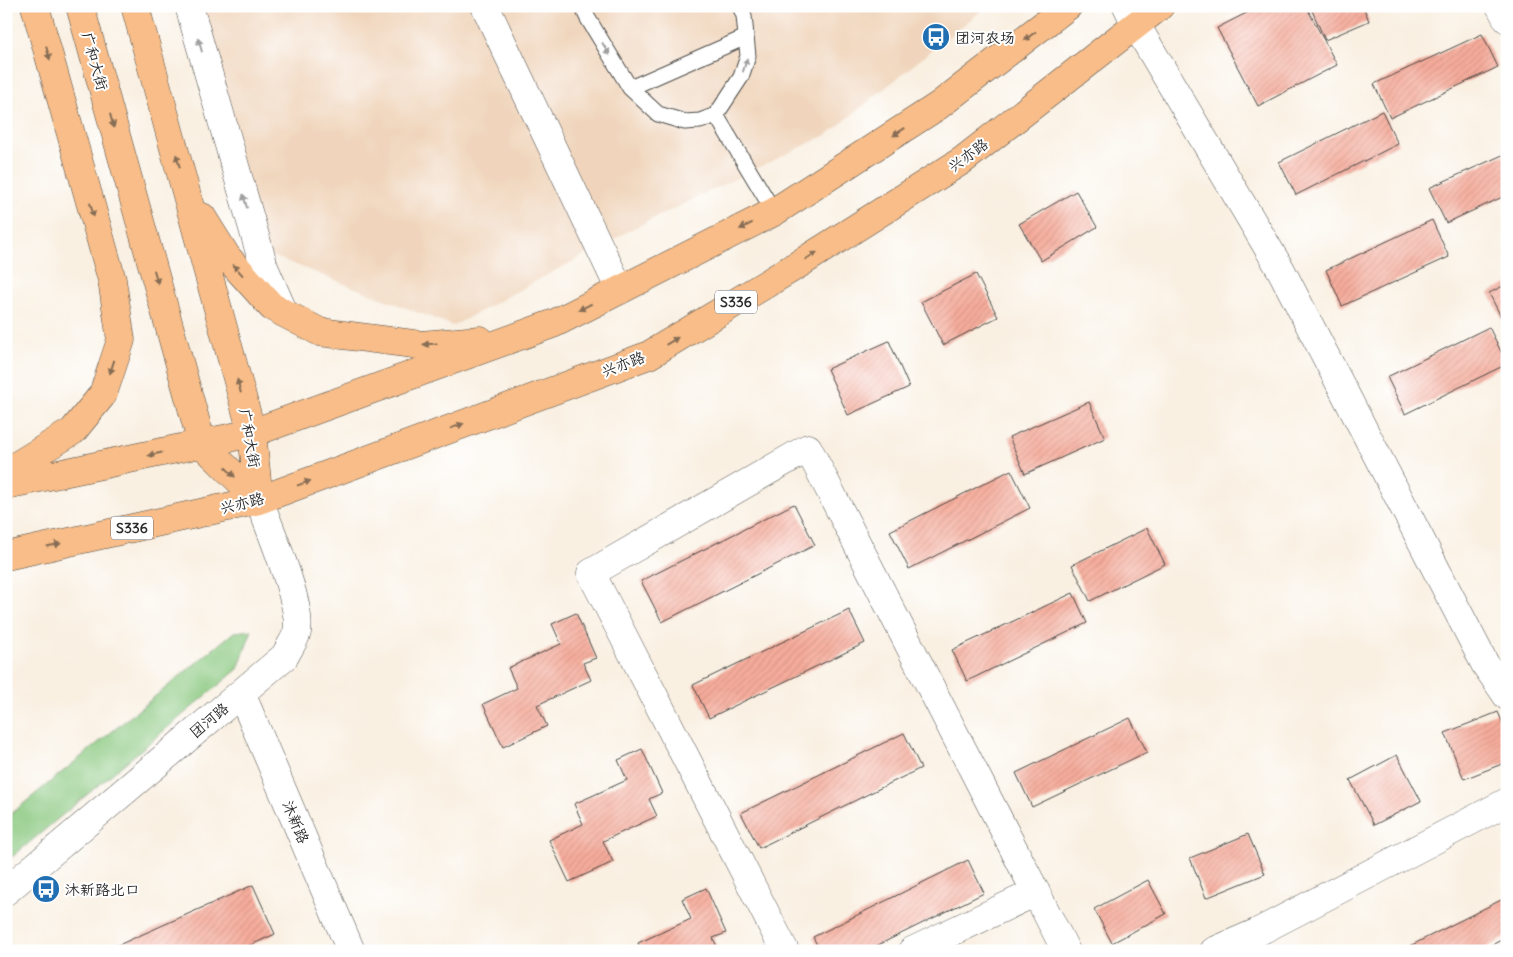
<svg xmlns="http://www.w3.org/2000/svg" width="1513" height="957" viewBox="0 0 1513 957" font-family="Delius,'LXGW WenKai TC',sans-serif">
  <style>
    .built { fill: #f0d5bc }
    .green { fill: #89c87f; stroke: #5a7a55 }
    .building { fill: url(#building-hatch) }
    .lines { fill: none; stroke-linecap: round; stroke-linejoin: round }
    .service-casing { stroke: #4a4946; stroke-width: 17 }
    .minor-casing { stroke: #4a4946; stroke-width: 29 }
    .tertiary-casing { stroke: #4a4946; stroke-width: 29 }
    .primary-casing { stroke: #4a4946; stroke-width: 29 }
    .service { stroke: #fff; stroke-width: 15 }
    .minor { stroke: #fff; stroke-width: 28 }
    .tertiary { stroke: #fff; stroke-width: 28 }
    .primary { stroke: #f8bd88; stroke-width: 28 }
    .oneway { fill: #876d55 }
    .oneway2 { fill: #a0a0a0 }
    .labels { text-anchor: middle; dominant-baseline: central; stroke-width: 4; stroke-linejoin: round; paint-order: stroke }
    .shield { fill: #fff; stroke: #6b6b6b; stroke-width: 1 }
    .shield-label { font-size: 14px; font-weight: bold; fill: #2b2b2b }
    .poi-label { font-size: 15px; fill: #2b2b2b; stroke: #fff; text-anchor: start }
    .street-label { font-size: 15px; fill: #2b2b2b; stroke: #fff }
  </style>
  <defs>
    <pattern id="building-hatch" width="6" height="6" patternUnits="userSpaceOnUse" patternTransform="scale(1.25)"><rect width="6" height="6" fill="#f6ac9b"/><path d="M-1 1l2-2M0 6l6-6M5 7l2-2" fill="none" stroke="#d39486"/></pattern>
  </defs>
  <rect width="100%" height="100%" fill="#fff"/>
  <filter id="ink" filterUnits="userSpaceOnUse"><feTurbulence type="fractalNoise" baseFrequency=".02" numOctaves="2"/><feDisplacementMap in="SourceGraphic" scale="10" xChannelSelector="R" yChannelSelector="G"/><feConvolveMatrix kernelMatrix="1 2 1 2 8 2 1 2 1" color-interpolation-filters="sRGB"/></filter>
  <filter id="wash" filterUnits="userSpaceOnUse"><feTurbulence type="fractalNoise" baseFrequency=".0096" numOctaves="4" result="noise"/><feDisplacementMap in="SourceGraphic" scale="20" xChannelSelector="R" yChannelSelector="G"/><feGaussianBlur stdDeviation="1.12" result="paint"/><feColorMatrix in="noise" values="0 0 0 0 0 0 0 0 0 0 0 0 0 0 0 0 0 1.4 0 .05"/><feComposite in="paint" operator="in"/></filter>
  <g filter="url(#wash)">
    <rect width="100%" height="100%" fill="#f9f0e2"/>
    <path class="built" d="M 180,6 L 987,6 L 828,134 L 640,225 L 453,326 L 252,248 Z"/>
    <path class="green" d="M 252,630 L 238,669 L 6,862 L 6,818 L 234,632 Z"/>
    <g id="blocks">
      <path class="building" d="M 1260,6 L 1306,6 L 1337,65 L 1258,106 L 1217,28 Z
        M 1310,6 L 1363,6 L 1369,21 L 1325,40 Z
        M 1482,34 L 1498,67 L 1390,118 L 1374,84 Z
        M 1382,111 L 1398,144 L 1296,195 L 1279,162 Z
        M 1507,153 L 1507,195 L 1446,223 L 1429,188 Z
        M 1076,191 L 1097,227 L 1041,261 L 1019,224 Z
        M 1432,220 L 1449,257 L 1342,306 L 1326,270 Z
        M 976,274 L 998,317 L 943,345 L 921,302 Z
        M 1507,284 L 1507,329 L 1489,293 Z
        M 1489,327 L 1507,364 L 1405,414 L 1387,377 Z
        M 889,341 L 909,387 L 848,415 L 827,369 Z
        M 1089,402 L 1105,438 L 1025,474 L 1009,437 Z
        M 1011,470 L 1030,508 L 909,569 L 890,531 Z
        M 794,504 L 815,545 L 662,622 L 641,581 Z
        M 1147,528 L 1165,564 L 1090,601 L 1072,565 Z
        M 1073,593 L 1087,623 L 967,681 L 952,650 Z
        M 849,610 L 865,643 L 709,718 L 693,685 Z
        M 576,613 L 596,658 L 583,663 L 591,680 L 537,705 L 547,726 L 503,747 L 483,704 L 517,688 L 508,668 L 561,644 L 552,624 Z
        M 1498,712 L 1507,733 L 1507,762 L 1464,779 L 1445,733 Z
        M 1130,718 L 1147,752 L 1032,807 L 1016,773 Z
        M 904,733 L 921,768 L 759,848 L 741,813 Z
        M 642,749 L 662,793 L 649,799 L 657,816 L 603,841 L 613,862 L 569,882 L 549,840 L 583,824 L 574,804 L 627,780 L 618,760 Z
        M 1397,755 L 1421,801 L 1374,825 L 1350,780 Z
        M 1248,834 L 1265,874 L 1206,898 L 1190,858 Z
        M 968,860 L 984,893 L 866,951 L 820,951 L 813,937 Z
        M 1148,880 L 1166,914 L 1112,943 L 1094,909 Z
        M 253,885 L 275,934 L 238,951 L 105,951 Z
        M 706,888 L 726,933 L 713,938 L 719,951 L 641,951 L 638,943 L 691,919 L 682,899 Z
        M 1507,897 L 1507,937 L 1480,951 L 1400,951 Z"/>
    </g>
  </g>
  <g filter="url(#ink)">
    <use href="#blocks" fill-opacity="0" stroke="#4a4946" stroke-width="1"/>
    <g class="lines">
      <defs>
        <path id="service" d="M 582,6 L 587,17 L 630,88 L 658,114 L 685,122 L 700,121 L 716,115 L 741,77 L 748,56 L 744,16 L 740,6
          M 630,88 L 746,37
          M 716,115 L 774,212"/>
        <path id="minor" d="M 485,6 L 620,290
          M 1127,6 L 1136,25 L 1281,270 L 1485,664 L 1507,696
          M 1500,6 L 1507,19
          M 785,951 L 591,573 L 808,448 L 1066,951
          M 912,951 L 1036,892
          M 1214,951 L 1258,932 L 1507,802"/>
        <path id="tertiary" d="M 189,6 L 264,267 L 284,313
          M 241,693 L 351,951
          M 6,891 L 285,656 C 288,649 295,640 297,632 C 303,606 269,527 259,500"/>
        <path id="primary" d="M 80,6 L 202,444 L 259,500
          M 135,6 L 252,433 L 259,500
          M 202,217 L 227,257 L 272,307 L 320,332 L 421,345 L 480,340
          M 6,472 L 73,431 L 103,394 L 121,340 L 112,280 L 35,6
          M 6,485 L 252,433 L 555,323 L 774,212 L 938,106 L 1068,6
          M 6,556 L 259,500 L 649,355 L 799,264 L 963,160 L 1160,6"/>
      </defs>
      <use href="#service" class="service-casing"/>
      <use href="#minor" class="minor-casing"/>
      <use href="#tertiary" class="tertiary-casing"/>
      <use href="#primary" class="primary-casing"/>
      <use href="#service" class="service"/>
      <use href="#minor" class="minor"/>
      <use href="#tertiary" class="tertiary"/>
      <use href="#primary" class="primary"/>
    </g>
    <defs><path id="oneway-solid" d="M-6-.8H1V-3.2L6.5 0L1 3.2V.8H-6Z" transform="scale(1.25)"/></defs>
    <g class="oneway">
      <use href="#oneway-solid" transform="translate(1030 36) rotate(143)"/>
      <use href="#oneway-solid" transform="translate(48 53) rotate(74)"/>
      <use href="#oneway-solid" transform="translate(112 121) rotate(74)"/>
      <use href="#oneway-solid" transform="translate(899 132) rotate(147)"/>
      <use href="#oneway-solid" transform="translate(178 161) rotate(-105)"/>
      <use href="#oneway-solid" transform="translate(92 210) rotate(74)"/>
      <use href="#oneway-solid" transform="translate(746 226) rotate(153)"/>
      <use href="#oneway-solid" transform="translate(811 256) rotate(-32)"/>
      <use href="#oneway-solid" transform="translate(238 270) rotate(-132)"/>
      <use href="#oneway-solid" transform="translate(156 277) rotate(74)"/>
      <use href="#oneway-solid" transform="translate(585 307) rotate(153)"/>
      <use href="#oneway-solid" transform="translate(672 341) rotate(-31)"/>
      <use href="#oneway-solid" transform="translate(430 344) rotate(176)"/>
      <use href="#oneway-solid" transform="translate(112 367) rotate(108)"/>
      <use href="#oneway-solid" transform="translate(239 386) rotate(-105)"/>
      <use href="#oneway-solid" transform="translate(457 426) rotate(-20)"/>
      <use href="#oneway-solid" transform="translate(155 454) rotate(168)"/>
      <use href="#oneway-solid" transform="translate(230 472) rotate(45)"/>
      <use href="#oneway-solid" transform="translate(304 483) rotate(-20)"/>
      <use href="#oneway-solid" transform="translate(54 545) rotate(-12)"/>
    </g>
    <g class="oneway2">
      <use href="#oneway-solid" transform="translate(200 45) rotate(-106)"/>
      <use href="#oneway-solid" transform="translate(606 49) rotate(59)"/>
      <use href="#oneway-solid" transform="translate(745 65) rotate(-73)"/>
      <use href="#oneway-solid" transform="translate(245 201) rotate(-106)"/>
    </g>
  </g>
  <defs>
    <symbol id="bus-disc" viewBox="-11 -11 22 22"><circle r="9.5" fill="#1f6fb2" stroke="#fff"/><path d="M-5-6H5V4H4V6H2V4H-2V6H-4V4H-5ZM-3.5-4V0h7V-4ZM-3.5 1.2v1.5H-2V1.2ZM2 1.2v1.5H3.5V1.2Z" fill="#fff"/></symbol>
  </defs>
  <g fill-rule="evenodd">
    <use href="#bus-disc" x="920" y="21" width="32" height="32"/>
    <use href="#bus-disc" x="30" y="873" width="32" height="32"/>
  </g>
  <g class="labels">
    <g class="shield">
      <rect x="715" y="290.5" width="42" height="23" rx="4"/>
      <rect x="111" y="516.5" width="42" height="23" rx="4"/>
    </g>
    <g class="shield-label">
      <text x="736" y="302">S336</text>
      <text x="132" y="528">S336</text>
    </g>
    <g class="poi-label">
      <text x="955" y="37">团河农场</text>
      <text x="65" y="889">沐新路北口</text>
    </g>
    <g class="street-label">
      <text transform="translate(95 61) rotate(74)">广和大街</text>
      <text transform="translate(968 155) rotate(-36)">兴亦路</text>
      <text transform="translate(623 364) rotate(-21)">兴亦路</text>
      <text transform="translate(250 438) rotate(80)">广和大街</text>
      <text transform="translate(242 503) rotate(-14)">兴亦路</text>
      <text transform="translate(209 720) rotate(-40)">团河路</text>
      <text transform="translate(296 822) rotate(67)">沐新路</text>
    </g>
  </g>
  <rect width="1513" height="957" fill="none" stroke="#fff" stroke-width="25"/>
</svg>
